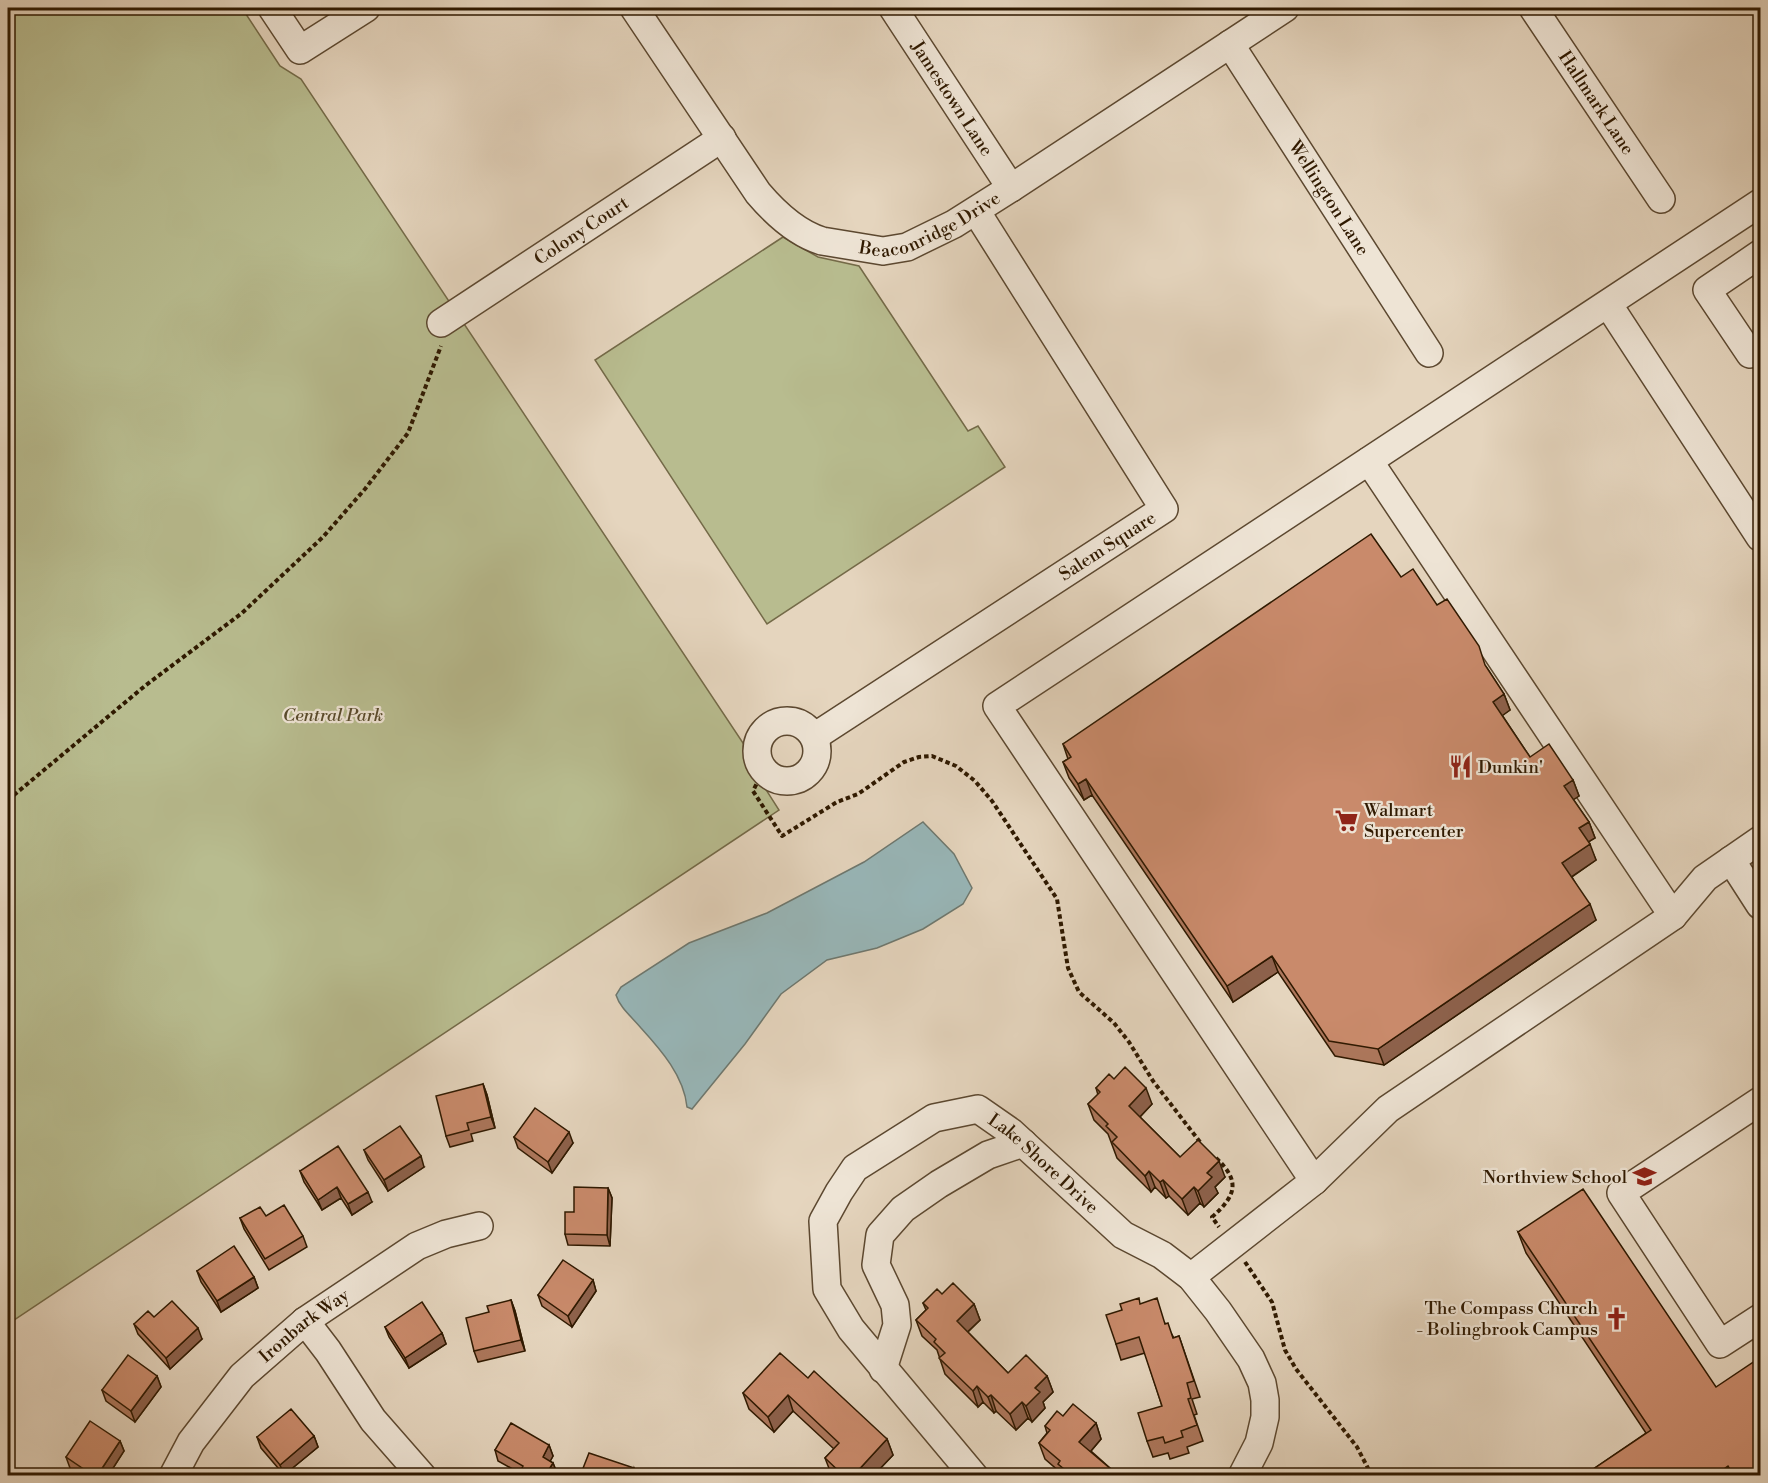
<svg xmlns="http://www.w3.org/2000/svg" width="1768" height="1483" viewBox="0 0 1768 1483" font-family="'Libre Bodoni',serif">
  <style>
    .green { fill: #b8bc8f; stroke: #746a48; stroke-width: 1.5 }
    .water { fill: #98b7b9; stroke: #6e786f; stroke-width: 1.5 }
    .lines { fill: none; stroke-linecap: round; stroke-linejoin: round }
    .minor-casing { stroke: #5c4830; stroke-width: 30 }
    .path { stroke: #2f1900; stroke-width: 4; stroke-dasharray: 4.5 3; stroke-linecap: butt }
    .minor { stroke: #eee4d5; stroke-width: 27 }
    .wall { fill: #ad775c; stroke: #2f1900; stroke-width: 1.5 }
    .shaded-wall { fill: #8d614b; stroke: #2f1900; stroke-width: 1.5 }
    .building { fill: #c98a6b; stroke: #2f1900; stroke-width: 1.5 }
    .labels { text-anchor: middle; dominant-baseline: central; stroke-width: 4.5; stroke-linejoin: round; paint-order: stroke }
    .street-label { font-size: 18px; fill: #2f1900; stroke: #eee4d5 }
    .park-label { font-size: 18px; font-style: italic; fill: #584a2b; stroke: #eee4d5 }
    .poi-label { font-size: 18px; fill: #2f1900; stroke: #eee4d5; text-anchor: start }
  </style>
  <rect width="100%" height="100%" fill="#e5d5be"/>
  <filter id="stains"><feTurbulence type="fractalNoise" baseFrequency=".00333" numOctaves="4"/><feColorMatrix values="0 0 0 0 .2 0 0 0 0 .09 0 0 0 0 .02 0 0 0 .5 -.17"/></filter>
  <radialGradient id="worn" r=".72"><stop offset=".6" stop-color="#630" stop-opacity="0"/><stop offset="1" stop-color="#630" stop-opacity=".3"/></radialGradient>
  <path class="green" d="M 8,8 L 242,8 L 280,66 L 301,79 L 747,749 L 747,760 L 779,810 L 8,1324 Z
    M 783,237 L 818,257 L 859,266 L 968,431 L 978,426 L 1005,467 L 767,624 L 595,360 Z"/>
  <path class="water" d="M 923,822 L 954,854 L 972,888 L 963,904 L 923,929 L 877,948 L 827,960 L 781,994 L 745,1044 L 692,1109 L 687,1107 C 684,1076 661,1050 641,1028 C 632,1017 620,1008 616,995 L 621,987 L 689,943 L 767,913 L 864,862 Z"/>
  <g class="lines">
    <defs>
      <g id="minor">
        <path d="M 272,8 L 300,50 L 366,8"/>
        <path id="s1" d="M 634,8 L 758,193 C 775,213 796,233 822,241 L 883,251 L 907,247 L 954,224 L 1011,188 L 1285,8"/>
        <path id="s2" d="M 893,8 L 1011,188"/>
        <path id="s3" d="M 1533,8 L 1661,199"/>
        <path id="s4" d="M 1230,44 L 1429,353"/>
        <path d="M 1760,254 L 1707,290 L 1750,354 L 1760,347"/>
        <path d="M 1608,304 L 1760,537"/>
        <path id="s5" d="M 441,323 L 722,138"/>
        <path d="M 1369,461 L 1673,916"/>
        <circle cx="787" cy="751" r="30"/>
        <path id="s6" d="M 814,737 L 1164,509 L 976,211"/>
        <path d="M 1731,860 L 1760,905"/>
        <path d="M 1760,1101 L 1621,1193 L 1720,1344 L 1760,1318"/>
        <path d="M 1314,1181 L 1388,1109 L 1673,916 L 1705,878 L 1760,840"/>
        <path d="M 1191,1277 L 1314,1181 L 997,706 L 1760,203"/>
        <path d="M 305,1321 L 328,1351 L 373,1420 L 422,1476"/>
        <path d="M 883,1369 L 897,1325 L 895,1305 L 876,1265 L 880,1235 L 903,1209 L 939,1184 L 988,1155 L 1023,1143"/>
        <path id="s7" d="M 173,1476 L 191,1442 L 242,1376 L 305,1321 L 417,1246 L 446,1234 L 479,1226"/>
        <path id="s8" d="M 974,1476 L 851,1329 L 827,1289 L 823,1221 L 839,1192 L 855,1168 L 934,1118 L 978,1109 L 1011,1132 L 1123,1235 L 1162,1255 L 1191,1277 L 1218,1311 L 1251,1359 L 1262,1383 L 1265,1400 L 1265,1417 L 1259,1443 L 1242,1476"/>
      </g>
    </defs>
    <use href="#minor" class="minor-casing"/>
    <path class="path" d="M 763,771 L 753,791 L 782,836 L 837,802 L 858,794 L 904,762 L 919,757 L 932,756 L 956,766 L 975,781 L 992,801 L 1057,899 L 1068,968 L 1079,992 L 1114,1023 L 1129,1042 L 1153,1081 L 1200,1142
      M 8,800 L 146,685 L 242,613 L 323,537 L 365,489 L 408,433 L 441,346
      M 1216,1158 C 1241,1181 1236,1196 1212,1217 L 1219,1227
      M 1245,1262 L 1272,1302 L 1285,1350 L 1296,1369 L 1357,1447 L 1372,1476"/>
    <use href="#minor" class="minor"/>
  </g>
  <path class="wall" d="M 1401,577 L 1437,605 L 1487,668 L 1504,694 L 1510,710 L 1502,715 L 1530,757 L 1573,780 L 1579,796 L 1573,799 L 1589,822 L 1595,838 L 1588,842 L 1596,860 L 1572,877 L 1596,920 L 1384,1065 L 1335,1056 L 1278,972 L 1233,1002 L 1092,795 L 1084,800 L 1069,778 L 1063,762 L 1068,759 L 1063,744 Z
    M 1114,1079 L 1152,1104 L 1140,1117 L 1180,1157 L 1225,1177 L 1215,1187 L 1218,1193 L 1204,1207 L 1200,1203 L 1188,1215 L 1169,1196 L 1166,1198 L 1155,1187 L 1151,1192 L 1117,1158 L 1108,1134 L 1094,1120 L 1088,1104 L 1098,1095 L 1096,1088 Z
    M 483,1084 L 487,1095 L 495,1128 L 471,1134 L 473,1141 L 450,1147 L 446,1136 Z
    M 514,1137 L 573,1143 L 552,1173 L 518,1148 Z
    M 364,1150 L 424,1167 L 388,1191 L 368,1160 Z
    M 300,1171 L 372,1202 L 352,1215 L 341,1198 L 322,1210 L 304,1182 Z
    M 608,1188 L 612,1198 L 610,1246 L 568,1245 L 565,1234 L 574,1212 Z
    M 266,1216 L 303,1236 L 307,1247 L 269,1270 L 244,1229 L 240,1218 Z
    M 1518,1232 L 1716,1387 L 1761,1476 L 1583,1476 L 1646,1433 L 1526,1253 Z
    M 197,1271 L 254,1277 L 258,1288 L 221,1312 L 201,1282 Z
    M 593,1280 L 596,1291 L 572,1327 L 542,1306 L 538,1295 Z
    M 942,1294 L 974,1304 L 980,1320 L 968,1332 L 1008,1373 L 1047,1376 L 1053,1392 L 1043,1402 L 1045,1408 L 1032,1422 L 1028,1418 L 1016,1430 L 996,1411 L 994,1413 L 983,1402 L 978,1407 L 945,1374 L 937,1350 L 922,1336 L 916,1320 L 926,1310 L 923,1303 Z
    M 511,1300 L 515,1311 L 525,1351 L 478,1362 L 474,1351 L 489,1312 Z
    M 1141,1304 L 1166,1324 L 1174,1338 L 1179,1336 L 1200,1397 L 1192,1399 L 1197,1414 L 1194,1415 L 1203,1441 L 1187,1447 L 1189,1453 L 1170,1459 L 1168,1453 L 1153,1457 L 1147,1441 L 1162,1406 L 1145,1353 L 1121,1360 L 1116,1344 Z
    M 154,1317 L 202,1339 L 170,1369 L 138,1334 L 134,1324 Z
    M 385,1327 L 442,1333 L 446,1344 L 409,1368 L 389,1337 Z
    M 157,1376 L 161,1387 L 135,1422 L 106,1401 L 102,1390 Z
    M 808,1378 L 887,1439 L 893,1455 L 873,1476 L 832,1476 L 825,1458 L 834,1449 L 793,1411 L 774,1432 L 749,1409 L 743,1393 Z
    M 1063,1416 L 1096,1423 L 1101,1439 L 1091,1451 L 1119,1476 L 1062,1476 L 1061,1473 L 1045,1459 L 1039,1443 L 1047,1433 L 1045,1426 Z
    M 314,1436 L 318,1447 L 284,1475 L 261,1448 L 257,1437 Z
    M 120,1441 L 124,1451 L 108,1476 L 82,1476 L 70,1468 L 66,1457 Z
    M 549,1445 L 553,1456 L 550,1461 L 553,1463 L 557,1473 L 556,1476 L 521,1476 L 520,1473 L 498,1461 L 495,1450 Z"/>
  <path class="shaded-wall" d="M 1504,694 L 1510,710 L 1499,718 L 1493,702 Z
    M 1086,779 L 1092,795 L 1084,800 L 1078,784 Z
    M 1573,780 L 1579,796 L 1570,802 L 1564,786 Z
    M 1589,822 L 1595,838 L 1585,844 L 1579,828 Z
    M 1590,844 L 1596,860 L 1568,879 L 1562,863 Z
    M 1590,904 L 1596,920 L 1384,1065 L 1378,1049 Z
    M 1272,956 L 1278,972 L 1233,1002 L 1227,986 Z
    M 483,1084 L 487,1095 L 495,1128 L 491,1117 Z
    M 1146,1088 L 1152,1104 L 1135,1122 L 1129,1106 Z
    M 569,1132 L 573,1143 L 552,1173 L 548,1162 Z
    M 421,1156 L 424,1167 L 388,1191 L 384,1180 Z
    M 1219,1161 L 1225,1177 L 1215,1187 L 1218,1193 L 1204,1207 L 1198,1191 L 1207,1173 Z
    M 1149,1171 L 1155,1187 L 1151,1192 L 1145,1176 Z
    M 1163,1180 L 1169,1196 L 1166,1198 L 1160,1182 Z
    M 337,1187 L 341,1198 L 322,1210 L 318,1200 Z
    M 1194,1187 L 1200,1203 L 1188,1215 L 1182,1199 Z
    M 608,1188 L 612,1198 L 610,1246 L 607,1235 Z
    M 368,1192 L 372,1202 L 352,1215 L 348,1204 Z
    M 254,1277 L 258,1288 L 221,1312 L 217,1301 Z
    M 593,1280 L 596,1291 L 572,1327 L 568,1316 Z
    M 511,1300 L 515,1311 L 525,1351 L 521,1340 Z
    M 974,1304 L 980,1320 L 962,1337 L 957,1321 Z
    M 198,1328 L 202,1339 L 170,1369 L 166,1358 Z
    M 442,1333 L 446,1344 L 409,1368 L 405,1358 Z
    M 157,1376 L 161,1387 L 135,1422 L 131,1411 Z
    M 1047,1376 L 1053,1392 L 1043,1402 L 1045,1408 L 1032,1422 L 1026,1406 L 1035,1388 Z
    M 977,1386 L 983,1402 L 978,1407 L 973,1391 Z
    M 788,1395 L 793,1411 L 774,1432 L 768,1417 Z
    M 991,1395 L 996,1411 L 994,1413 L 988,1397 Z
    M 1022,1402 L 1028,1418 L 1016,1430 L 1010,1414 Z
    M 1096,1423 L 1101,1439 L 1085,1458 L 1079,1442 Z
    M 314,1436 L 318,1447 L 284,1475 L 280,1465 Z
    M 887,1439 L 893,1455 L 873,1476 L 853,1476 Z
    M 120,1441 L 124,1451 L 108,1476 L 97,1476 Z
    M 549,1445 L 553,1456 L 547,1467 L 543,1457 Z
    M 553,1463 L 557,1473 L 556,1476 L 545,1476 Z
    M 1728,1466 L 1731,1476 L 1714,1476 Z
    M 634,1468 L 637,1476 L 632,1476 Z"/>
  <path class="building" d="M 1761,264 L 1761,273 L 1757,267 Z
    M 1371,534 L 1401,577 L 1413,569 L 1437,605 L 1447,599 L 1479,646 L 1485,665 L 1504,694 L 1493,702 L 1530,757 L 1549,744 L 1573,780 L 1564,786 L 1589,822 L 1579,828 L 1590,844 L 1562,863 L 1590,904 L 1378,1049 L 1329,1041 L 1272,956 L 1227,986 L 1086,779 L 1078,784 L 1063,762 L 1071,757 L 1063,744 Z
    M 1125,1067 L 1146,1088 L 1129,1106 L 1180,1157 L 1198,1140 L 1219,1161 L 1207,1173 L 1212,1177 L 1198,1191 L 1194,1187 L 1182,1199 L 1163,1180 L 1160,1182 L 1149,1171 L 1145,1176 L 1112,1142 L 1117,1137 L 1106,1126 L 1108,1124 L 1088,1104 L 1100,1092 L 1096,1088 L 1109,1074 L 1114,1079 Z
    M 483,1084 L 491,1117 L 467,1123 L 469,1130 L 446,1136 L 436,1096 Z
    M 535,1108 L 569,1132 L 548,1162 L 514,1137 Z
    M 400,1126 L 421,1156 L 384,1180 L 364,1150 Z
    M 338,1146 L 368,1192 L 348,1204 L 337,1187 L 318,1200 L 300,1171 Z
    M 574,1187 L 608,1188 L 607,1235 L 565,1234 L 565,1212 L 574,1212 Z
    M 1583,1189 L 1716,1387 L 1761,1357 L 1761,1476 L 1734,1476 L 1728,1466 L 1714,1476 L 1583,1476 L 1651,1430 L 1518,1232 Z
    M 284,1205 L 303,1236 L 265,1259 L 240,1218 L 260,1207 L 266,1216 Z
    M 234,1246 L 254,1277 L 217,1301 L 197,1271 Z
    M 563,1260 L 593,1280 L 568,1316 L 538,1295 Z
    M 953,1283 L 974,1304 L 957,1321 L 1008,1373 L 1026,1355 L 1047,1376 L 1035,1388 L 1040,1392 L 1026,1406 L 1022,1402 L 1010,1414 L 991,1395 L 988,1397 L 977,1386 L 973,1391 L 939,1358 L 945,1353 L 934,1342 L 936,1339 L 916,1320 L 928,1308 L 923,1303 L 937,1289 L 942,1294 Z
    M 1139,1298 L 1140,1304 L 1157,1298 L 1165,1324 L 1168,1323 L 1173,1338 L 1179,1336 L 1194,1381 L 1187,1383 L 1191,1398 L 1188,1399 L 1197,1425 L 1181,1431 L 1183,1437 L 1165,1443 L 1163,1437 L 1147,1441 L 1138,1413 L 1162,1406 L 1139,1337 L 1116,1344 L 1106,1315 L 1122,1310 L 1120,1304 Z
    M 511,1300 L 521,1340 L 474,1351 L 466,1318 L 489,1312 L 487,1306 Z
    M 172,1301 L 198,1328 L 166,1358 L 134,1324 L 148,1311 L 154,1317 Z
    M 422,1302 L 442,1333 L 405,1358 L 385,1327 Z
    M 780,1353 L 808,1378 L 814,1371 L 887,1439 L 853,1476 L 844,1476 L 825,1458 L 839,1443 L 788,1395 L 768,1417 L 743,1393 Z
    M 128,1355 L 157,1376 L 131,1411 L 102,1390 Z
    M 1073,1404 L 1096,1423 L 1079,1442 L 1119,1476 L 1068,1476 L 1070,1474 L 1058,1464 L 1060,1461 L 1039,1443 L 1050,1430 L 1045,1426 L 1057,1411 L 1063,1416 Z
    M 291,1409 L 314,1436 L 280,1465 L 257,1437 Z
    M 90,1421 L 120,1441 L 97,1476 L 94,1476 L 66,1457 Z
    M 511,1423 L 549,1445 L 543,1457 L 553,1463 L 545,1476 L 526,1476 L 520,1472 L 523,1466 L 495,1450 Z
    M 589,1453 L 634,1468 L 632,1476 L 580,1476 Z
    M 1151,1470 L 1157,1476 L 1146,1476 Z"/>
  <defs>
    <symbol id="restaurant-bare" viewBox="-9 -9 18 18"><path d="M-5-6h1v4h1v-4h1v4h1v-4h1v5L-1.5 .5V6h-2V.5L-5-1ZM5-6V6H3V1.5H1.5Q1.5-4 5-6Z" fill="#8f2418" stroke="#eee4d5" stroke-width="2.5" paint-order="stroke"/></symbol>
    <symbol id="supermarket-bare" viewBox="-9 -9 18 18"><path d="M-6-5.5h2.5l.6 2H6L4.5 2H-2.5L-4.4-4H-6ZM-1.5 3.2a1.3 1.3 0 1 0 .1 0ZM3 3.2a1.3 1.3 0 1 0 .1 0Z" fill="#8f2418" stroke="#eee4d5" stroke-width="2.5" paint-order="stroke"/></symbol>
    <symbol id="school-bare" viewBox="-9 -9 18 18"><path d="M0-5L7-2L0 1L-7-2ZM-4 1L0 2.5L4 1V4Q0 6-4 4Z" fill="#8f2418" stroke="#eee4d5" stroke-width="2.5" paint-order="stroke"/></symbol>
    <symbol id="church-bare" viewBox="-9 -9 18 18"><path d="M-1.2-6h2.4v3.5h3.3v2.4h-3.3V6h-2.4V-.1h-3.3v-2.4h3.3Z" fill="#8f2418" stroke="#eee4d5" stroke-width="2.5" paint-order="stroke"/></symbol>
  </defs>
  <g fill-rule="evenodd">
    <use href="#restaurant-bare" x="1444" y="750" width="33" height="33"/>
    <use href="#supermarket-bare" x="1330" y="804" width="33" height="33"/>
    <use href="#school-bare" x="1628" y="1160" width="33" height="33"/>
    <use href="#church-bare" x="1600" y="1302" width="33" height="33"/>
  </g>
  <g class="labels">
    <g class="street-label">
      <text stroke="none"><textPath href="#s2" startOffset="108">Jamestown Lane</textPath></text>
      <text stroke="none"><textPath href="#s3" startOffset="114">Hallmark Lane</textPath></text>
      <text stroke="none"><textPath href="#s4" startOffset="183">Wellington Lane</textPath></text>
      <text stroke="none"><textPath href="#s1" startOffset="418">Beaconridge Drive</textPath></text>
      <text stroke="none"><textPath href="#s5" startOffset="168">Colony Court</textPath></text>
      <text stroke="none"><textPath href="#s6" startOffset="350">Salem Square</textPath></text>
      <text stroke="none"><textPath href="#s8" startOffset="592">Lake Shore Drive</textPath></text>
      <text stroke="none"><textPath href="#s7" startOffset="202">Ironbark Way</textPath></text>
    </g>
    <g class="park-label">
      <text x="333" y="715">Central Park</text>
    </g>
    <g class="poi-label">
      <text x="1478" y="767">Dunkin'</text>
      <text x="1364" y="810">Walmart<tspan x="1364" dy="21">Supercenter</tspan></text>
      <text x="1627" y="1177" text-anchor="end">Northview School</text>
      <text x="1598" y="1308" text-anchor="end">The Compass Church<tspan x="1598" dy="21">- Bolingbrook Campus</tspan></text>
    </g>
  </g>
  <rect width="1768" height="1483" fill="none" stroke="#e5d5be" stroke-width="30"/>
  <rect x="9" y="9" width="1750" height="1465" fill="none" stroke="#2f1900" stroke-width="3"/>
  <rect x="15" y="15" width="1738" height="1453" fill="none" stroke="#2f1900" stroke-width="1.5"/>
  <rect width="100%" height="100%" filter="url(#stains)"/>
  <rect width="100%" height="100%" fill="url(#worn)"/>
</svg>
